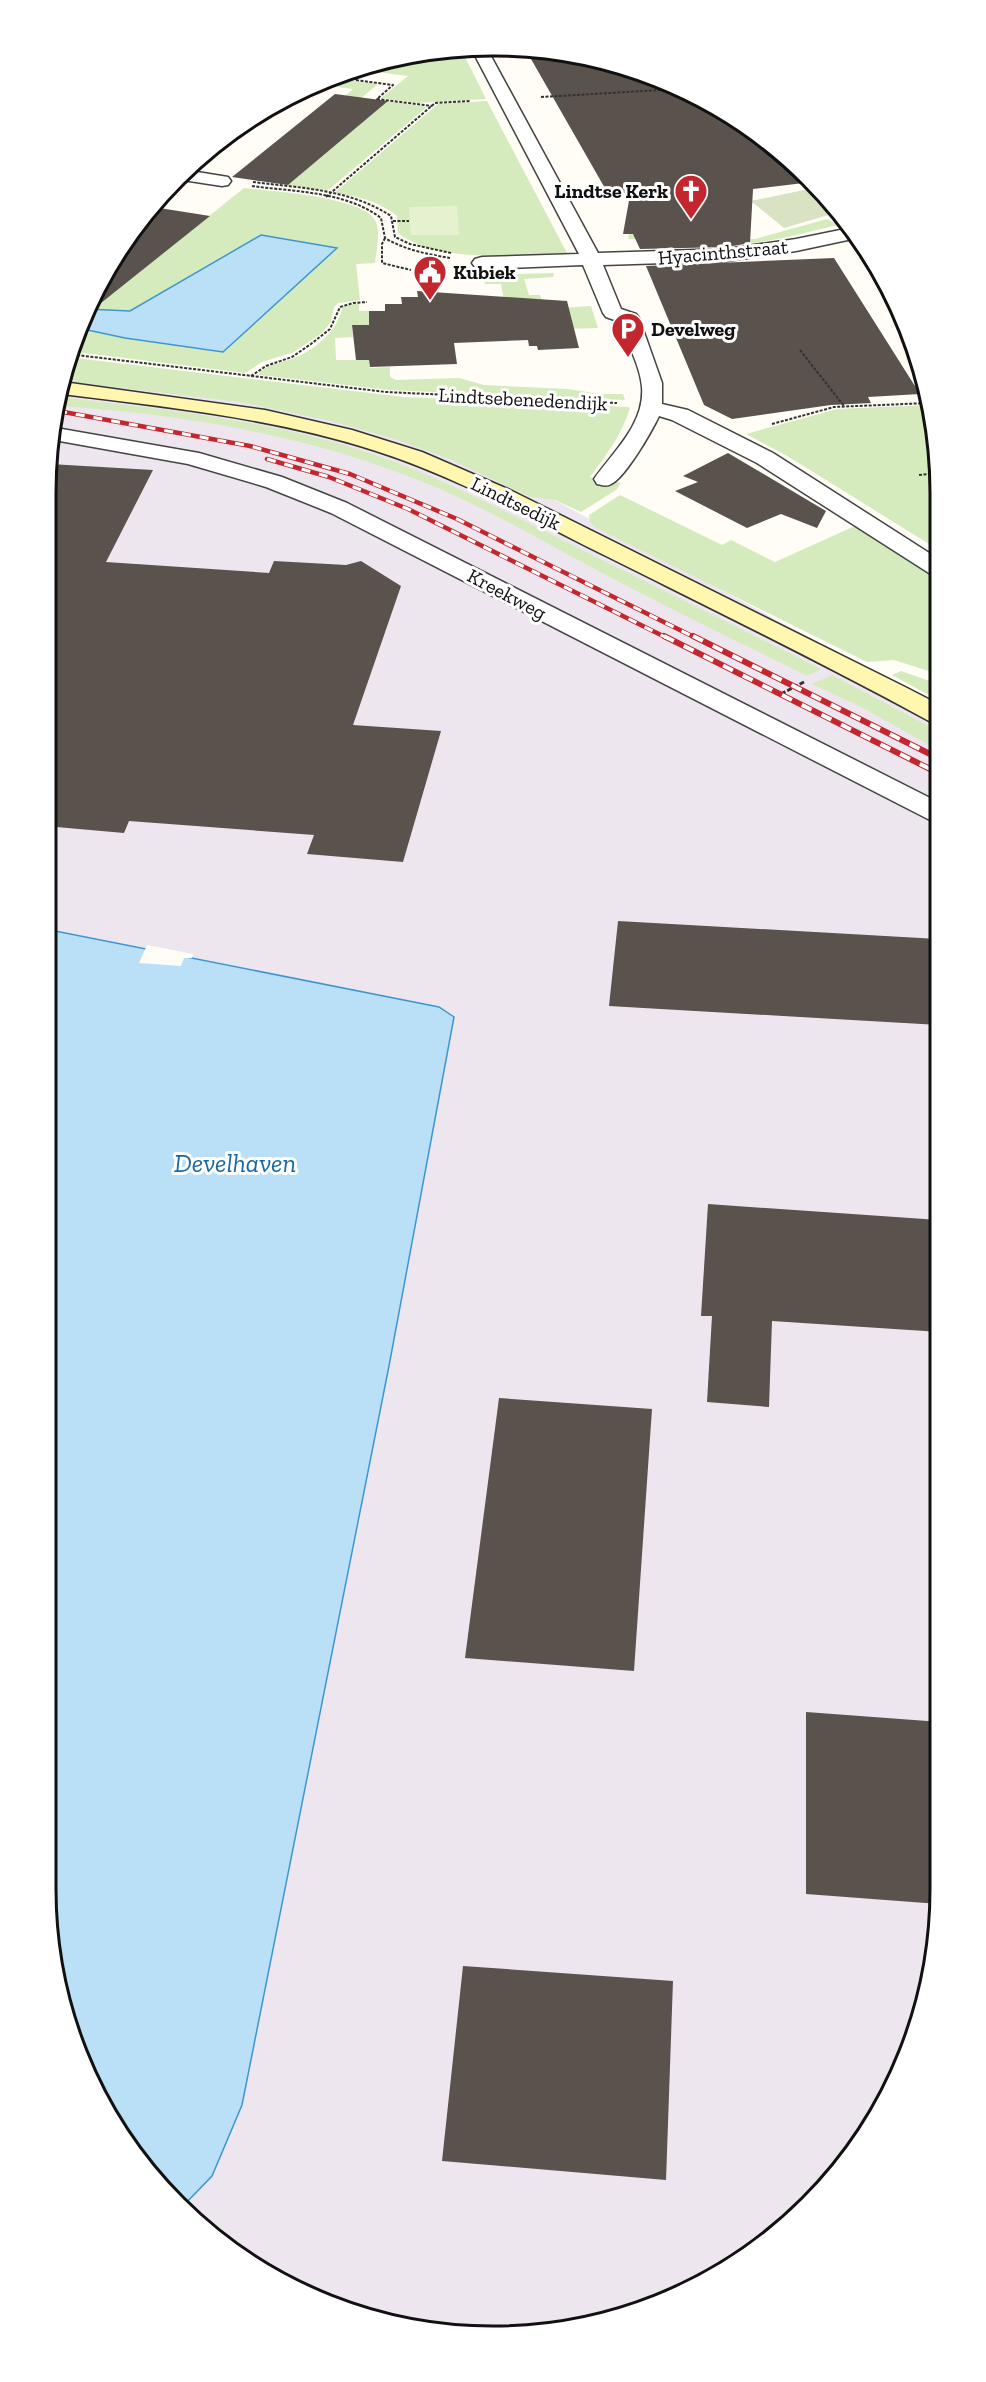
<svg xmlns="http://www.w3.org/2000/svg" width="986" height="2382" viewBox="0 0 986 2382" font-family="'Zilla Slab',serif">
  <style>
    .industrial { fill: #eee6ef }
    .green { fill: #d5ebbd }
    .cemetery { fill: #d9e3c4 }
    .pitch { fill: #e6f2cf }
    .water { fill: #b9e0f7; stroke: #3f96cf; stroke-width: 1.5 }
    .pier { fill: #fffdf5 }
    .building { fill: #5a524d }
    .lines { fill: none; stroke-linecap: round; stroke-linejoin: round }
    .street-casing { stroke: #444; stroke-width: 3 }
    .secondary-casing { stroke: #333; stroke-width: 3 }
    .path-far1 { stroke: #333; stroke-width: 2; stroke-dasharray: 3 1.5; stroke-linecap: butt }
    .path { stroke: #333; stroke-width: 3; stroke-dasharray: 5 2; stroke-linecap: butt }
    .street { fill: #fff; fill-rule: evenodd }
    .secondary { fill: #fff6b0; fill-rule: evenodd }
    .rail-far1-casing { stroke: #c4262e; stroke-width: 4.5 }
    .rail-casing { stroke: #c4262e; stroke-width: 6 }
    .rail-far1 { stroke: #fff; stroke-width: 3; stroke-dasharray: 9; stroke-linecap: butt }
    .rail { stroke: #fff; stroke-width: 4; stroke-dasharray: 11; stroke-linecap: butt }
    .labels { text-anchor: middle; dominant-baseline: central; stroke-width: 6; stroke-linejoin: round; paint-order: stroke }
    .far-poi-label { font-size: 20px; font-weight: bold; fill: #111; stroke: #fff; text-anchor: start }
    .far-street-label { font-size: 20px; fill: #111; stroke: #fff }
    .water-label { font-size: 26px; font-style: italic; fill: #1768a6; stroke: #fff }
    .rim { fill: none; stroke: #111; stroke-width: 3 }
  </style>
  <rect width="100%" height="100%" fill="#fffdf5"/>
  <path class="industrial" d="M 64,376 L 408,421 L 938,707 L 941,1889 L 917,2033 L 848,2162 L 742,2262 L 665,2303 L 581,2328 L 434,2333 L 349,2313 L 269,2277 L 156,2184 L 105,2113 L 69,2033 L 45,1889 L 45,493 Z"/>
  <path class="green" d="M 460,47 L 486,99 L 418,103 L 381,98 L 408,76 L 369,71 L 382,59 Z
    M 347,80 L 378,84 L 361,98 L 345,96 L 353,89 L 338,87 Z
    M 388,101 L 427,107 L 327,191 L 288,185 Z
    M 487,101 L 567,253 C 556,257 542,255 530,255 C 488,256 433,259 398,233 L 397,216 C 379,201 357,196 334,193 L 438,104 Z
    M 244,188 C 269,191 367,197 376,222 C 381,233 376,251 375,263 L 356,264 L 360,300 L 338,303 L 334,307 L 331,322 L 322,333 L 294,352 L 262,362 L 245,373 L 68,351 L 78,328 L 223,352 L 248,328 L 261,235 L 130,312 L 87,309 L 100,281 L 124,284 Z
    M 827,219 L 838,225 C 810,231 744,251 719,242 L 628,239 L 629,234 L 755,239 Z
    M 554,273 L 553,277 L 524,279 L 529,295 L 540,295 L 545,309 L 591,306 L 598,328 L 534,330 L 508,321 L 501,284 L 485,284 L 481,275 Z
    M 359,303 L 359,311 L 369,311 L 369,325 L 352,325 L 353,337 L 335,338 L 336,360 L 369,360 L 370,368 L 390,367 L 390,377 L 396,380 L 459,378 L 484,385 L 568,389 L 600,394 L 623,394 L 625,400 L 389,390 L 260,375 L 259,372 C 271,363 284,363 297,357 C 320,346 337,330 343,306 Z
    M 67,357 L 404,397 L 628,407 L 630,408 C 622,434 606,456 590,477 L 621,483 L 616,490 L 581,512 L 555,500 L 530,497 L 447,458 L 398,440 L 331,421 L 239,402 L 63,381 Z
    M 61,397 C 165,410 272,420 372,454 C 438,476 500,509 562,540 C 648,583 735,626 821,669 L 807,676 C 738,642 669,608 600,572 C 537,538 473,500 405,475 C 296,433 176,414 59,406 Z
    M 928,405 L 937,434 L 937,549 L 789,457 L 746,434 L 837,409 Z
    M 620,495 L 722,545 L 731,540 L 775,562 L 855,526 L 938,578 L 938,674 L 894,660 L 867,662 L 596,528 L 590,522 L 589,515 Z
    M 901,671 L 938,684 L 938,700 L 892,675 Z
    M 832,675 L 938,731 L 938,750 L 861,707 L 812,684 Z"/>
  <path class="cemetery" d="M 818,187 L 830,198 L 839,212 L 784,228 L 751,201 Z"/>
  <path class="pitch" d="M 457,206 L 459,235 L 411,235 L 409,207 Z"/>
  <path class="water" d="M 261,235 L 337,248 L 223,352 L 125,338 L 78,328 L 87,309 L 130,311 Z
    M 45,929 L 439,1007 L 454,1017 L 389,1366 L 242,2105 L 212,2176 L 183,2206 L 156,2184 L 105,2113 L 69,2033 L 45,1889 Z"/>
  <path class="pier" d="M 147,945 L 193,954 L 192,958 L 184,958 L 181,966 L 139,963 Z"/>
  <path class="building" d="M 557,50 L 637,69 L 742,120 L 812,182 L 753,189 L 750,243 L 727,247 L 640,249 L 633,234 L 623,234 L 630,195 L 610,197 L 527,52 Z
    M 335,94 L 388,101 L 288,185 L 232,177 Z
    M 153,207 L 210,216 L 86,315 L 105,269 L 148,208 Z
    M 834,258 L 920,394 L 868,397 L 871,403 L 831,405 L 732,419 L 704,405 L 646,266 Z
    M 417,291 L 567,301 L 579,348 L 538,350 L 537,346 L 529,346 L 528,340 L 454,343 L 457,364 L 370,367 L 369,360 L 356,360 L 352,325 L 369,325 L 369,311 L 385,311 L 385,304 L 402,304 L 401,297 L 418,297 Z
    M 728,453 L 826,511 L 817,528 L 781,514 L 747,528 L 675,491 L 698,482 L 683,476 Z
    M 50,464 L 153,470 L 106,562 L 269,573 L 274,561 L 346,565 L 361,561 L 401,586 L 353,725 L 441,731 L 403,862 L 307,854 L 314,835 L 129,821 L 124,833 L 45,826 L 45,493 Z
    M 618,921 L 938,939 L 939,1025 L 609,1006 Z
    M 708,1204 L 939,1220 L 940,1332 L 772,1321 L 769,1407 L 707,1402 L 712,1316 L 701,1316 Z
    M 499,1398 L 652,1409 L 634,1671 L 465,1658 Z
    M 806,1712 L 941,1722 L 941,1889 L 939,1904 L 806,1894 Z
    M 463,1966 L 673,1981 L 666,2180 L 442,2161 Z"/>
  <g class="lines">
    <defs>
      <path id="street" d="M 470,46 L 486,47 L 598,253 L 727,249 L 796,239 L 850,228 L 857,238 L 796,251 L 727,261 L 603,265 L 621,309 L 636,314 L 639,318 L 662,383 L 662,404 L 688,410 L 773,453 L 937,558 L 937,575 L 929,573 L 757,463 L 672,420 L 659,416 C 652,431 625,478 611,484 C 607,487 602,485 597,484 L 594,479 C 613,452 645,424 642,387 C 640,365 627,343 620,322 L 606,317 L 603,313 L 583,265 L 482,269 L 475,267 L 472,263 L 475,259 L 482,257 L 579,254 Z
        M 185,170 L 228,177 L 231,181 L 228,185 L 222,186 L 176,179 Z
        M 56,428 L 199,453 L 282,477 L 347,503 L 938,802 L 938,821 L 928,819 L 331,513 L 266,487 L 188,464 L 54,440 Z"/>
      <path id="secondary" d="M 63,382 L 265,410 L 352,430 L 422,452 L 510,490 L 907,688 L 938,704 L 938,723 L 929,721 C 823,663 714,610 606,556 C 531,519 457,477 376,451 C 274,418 167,407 62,394 Z"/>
    </defs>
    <use href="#street" class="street-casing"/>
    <use href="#secondary" class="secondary-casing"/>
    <path class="path-far1" d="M 378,60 L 355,80 L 393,85 L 377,99 L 432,106
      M 654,77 L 662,90
      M 541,97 L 678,89
      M 253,182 C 300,188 350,189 391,216 L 395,237 L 410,244 L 451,253
      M 252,186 C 295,192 345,191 381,218 L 385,238 C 405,250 427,254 450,258
      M 326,197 L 435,103 L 471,101
      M 393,221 L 409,221
      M 385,238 L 382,244 L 382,263 L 411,270
      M 800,350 L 844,406
      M 68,354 L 386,392 L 617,403
      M 251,376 L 266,366 L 292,357 L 311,344 L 330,329 L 340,307 L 353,303 L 367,302
      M 772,424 L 834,407 L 928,403
      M 919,475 L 937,473"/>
    <path class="path" d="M 781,694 L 804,682"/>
    <use href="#street" class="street"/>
    <use href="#secondary" class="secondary"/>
    <defs>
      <path id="rail-far1" d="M 58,411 L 250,446 L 350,474 L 457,519 L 696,638
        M 267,459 L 329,477 L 408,509 L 667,638"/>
      <path id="rail" d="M 664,636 L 938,773
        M 693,636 L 938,758"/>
    </defs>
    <use href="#rail-far1" class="rail-far1-casing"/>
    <use href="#rail" class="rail-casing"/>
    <use href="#rail-far1" class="rail-far1"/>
    <use href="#rail" class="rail"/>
  </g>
  <defs>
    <symbol id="church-pin" viewBox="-11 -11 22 30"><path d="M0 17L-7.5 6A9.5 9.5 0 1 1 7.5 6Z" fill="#c4262e" stroke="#fff"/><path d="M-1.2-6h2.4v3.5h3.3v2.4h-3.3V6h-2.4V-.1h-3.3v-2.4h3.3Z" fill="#fff"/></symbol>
    <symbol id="civic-pin" viewBox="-11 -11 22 30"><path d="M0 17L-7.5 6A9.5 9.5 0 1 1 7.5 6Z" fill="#c4262e" stroke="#fff"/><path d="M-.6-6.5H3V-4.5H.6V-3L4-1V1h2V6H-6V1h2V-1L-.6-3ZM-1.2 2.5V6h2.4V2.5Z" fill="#fff"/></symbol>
    <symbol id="parking-pin" viewBox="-11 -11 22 30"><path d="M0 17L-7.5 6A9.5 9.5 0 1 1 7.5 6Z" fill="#c4262e" stroke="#fff"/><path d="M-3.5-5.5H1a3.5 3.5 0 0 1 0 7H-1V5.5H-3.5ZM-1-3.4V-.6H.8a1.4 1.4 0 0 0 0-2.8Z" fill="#fff"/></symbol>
  </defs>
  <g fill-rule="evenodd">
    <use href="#church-pin" x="672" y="172" width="38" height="52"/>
    <use href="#civic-pin" x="411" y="253" width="38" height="52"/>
    <use href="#parking-pin" x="609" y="310" width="38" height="52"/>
  </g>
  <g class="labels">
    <g class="far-poi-label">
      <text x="668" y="191" text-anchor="end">Lindtse Kerk</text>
      <text x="453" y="272">Kubiek</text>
      <text x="651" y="329">Develweg</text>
    </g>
    <g class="far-street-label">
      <text transform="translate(723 252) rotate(-5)">Hyacinthstraat</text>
      <text transform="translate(523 399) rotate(3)">Lindtsebenedendijk</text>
      <text transform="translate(516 503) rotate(26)">Lindtsedijk</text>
      <text transform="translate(507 594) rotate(28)">Kreekweg</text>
    </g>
    <g class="water-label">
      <text x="235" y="1163">Develhaven</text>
    </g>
  </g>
  <path d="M0 0H986V2382H0ZM493 56H493A437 437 0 0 1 930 493V1889A437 437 0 0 1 493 2326H493A437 437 0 0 1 56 1889V493A437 437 0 0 1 493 56Z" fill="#fff" fill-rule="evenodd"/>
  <path class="rim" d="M493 56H493A437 437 0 0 1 930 493V1889A437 437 0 0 1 493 2326H493A437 437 0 0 1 56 1889V493A437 437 0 0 1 493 56Z"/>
</svg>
